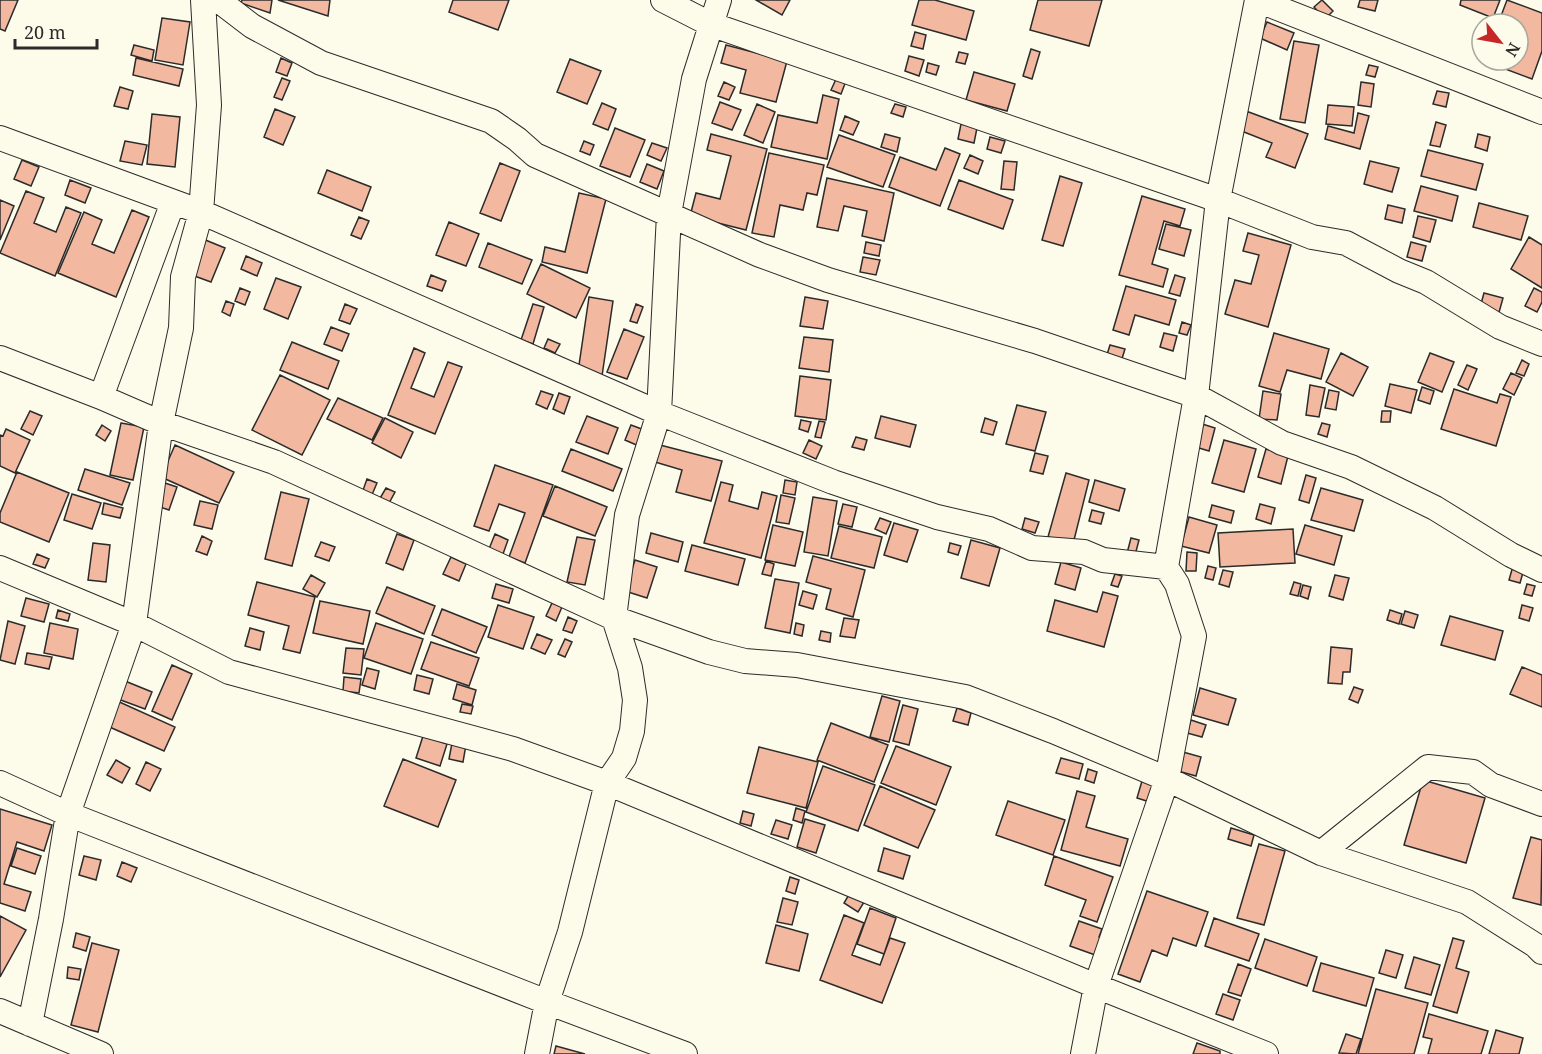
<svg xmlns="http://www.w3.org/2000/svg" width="1542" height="1054" viewBox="0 0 1542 1054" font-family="'Noto Serif',serif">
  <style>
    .building { fill: #f2b8a0; stroke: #2b2b2b; stroke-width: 1.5 }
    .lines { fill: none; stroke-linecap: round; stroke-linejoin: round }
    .minor-casing { stroke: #2b2b2b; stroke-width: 26 }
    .minor { stroke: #fdfbea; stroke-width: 24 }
  </style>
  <rect width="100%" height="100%" fill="#fdfbea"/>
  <path class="building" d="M 0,0 L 18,0 L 5,31 L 0,29 Z
    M 242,0 L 272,0 L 270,13 L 241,3 Z
    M 278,0 L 330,0 L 328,16 Z
    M 453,0 L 509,0 L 498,30 L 449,12 Z
    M 756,0 L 790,0 L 782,15 Z
    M 919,0 L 935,0 L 974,11 L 966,40 L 912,25 Z
    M 1038,0 L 1102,0 L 1089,46 L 1030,30 Z
    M 1322,0 L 1333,11 L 1325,19 L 1314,7 Z
    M 1360,0 L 1378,0 L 1375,11 L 1358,7 Z
    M 1461,0 L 1500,0 L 1493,18 L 1460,5 Z
    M 1507,0 L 1542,13 L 1542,51 L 1532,79 L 1484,61 L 1518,60 L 1518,24 L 1498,24 Z
    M 162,18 L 190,22 L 183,65 L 155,60 Z
    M 1267,22 L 1294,33 L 1287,50 L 1260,38 Z
    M 915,32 L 926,35 L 923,49 L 911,46 Z
    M 1294,41 L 1319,45 L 1305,123 L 1280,119 Z
    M 134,45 L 154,50 L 152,61 L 131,55 Z
    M 726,45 L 787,61 L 776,102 L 740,93 L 746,70 L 721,63 Z
    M 1031,49 L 1040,52 L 1032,79 L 1023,76 Z
    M 959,52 L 968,54 L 965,64 L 956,62 Z
    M 909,56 L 924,60 L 919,76 L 905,71 Z
    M 136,58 L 183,69 L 179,86 L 133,75 Z
    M 281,58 L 292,63 L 287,76 L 276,72 Z
    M 570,59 L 601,71 L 587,104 L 557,92 Z
    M 928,63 L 939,66 L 936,75 L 926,72 Z
    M 1369,65 L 1378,67 L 1375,77 L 1366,75 Z
    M 974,72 L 1015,84 L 1007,111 L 966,100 Z
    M 837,77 L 846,81 L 841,94 L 831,90 Z
    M 282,78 L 290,81 L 282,100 L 274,97 Z
    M 724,82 L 735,87 L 729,100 L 718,96 Z
    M 1361,82 L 1374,84 L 1371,107 L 1358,105 Z
    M 120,87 L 133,91 L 128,109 L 114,106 Z
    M 1437,91 L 1449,93 L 1446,107 L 1433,104 Z
    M 823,95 L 839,99 L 827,159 L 771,147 L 778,115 L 817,123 Z
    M 720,102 L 741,110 L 732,130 L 712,123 Z
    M 602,103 L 616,109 L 608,130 L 593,124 Z
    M 757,104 L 775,112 L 763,143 L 744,135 Z
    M 895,104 L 906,107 L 903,117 L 891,113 Z
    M 1328,105 L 1354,107 L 1352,126 L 1326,124 Z
    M 275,109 L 295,117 L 283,145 L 264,137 Z
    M 1246,111 L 1308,134 L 1295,168 L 1266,157 L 1272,143 L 1239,130 Z
    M 1358,113 L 1369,116 L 1360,149 L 1325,139 L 1328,126 L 1354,133 Z
    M 152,114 L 180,117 L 175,167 L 147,164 Z
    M 845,116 L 859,122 L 853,135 L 840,130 Z
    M 1436,122 L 1446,125 L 1440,147 L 1430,145 Z
    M 961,124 L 977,128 L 974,143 L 958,139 Z
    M 615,128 L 645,140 L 630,177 L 600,166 Z
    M 711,134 L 767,149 L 746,230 L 690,216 L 696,193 L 720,199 L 731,156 L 707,150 Z
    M 885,134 L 900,138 L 897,152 L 881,147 Z
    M 1478,134 L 1490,137 L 1487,151 L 1475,147 Z
    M 839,135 L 895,155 L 883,187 L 827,167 Z
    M 990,137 L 1005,141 L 1001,153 L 987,149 Z
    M 125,141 L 147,145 L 142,165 L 120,161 Z
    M 584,141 L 594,145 L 590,155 L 580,151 Z
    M 652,143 L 667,148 L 661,161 L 647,155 Z
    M 945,148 L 960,154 L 940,206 L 889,187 L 900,157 L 936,170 Z
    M 1428,150 L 1483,164 L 1476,190 L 1421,176 Z
    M 769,153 L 824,165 L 817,195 L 807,193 L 803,210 L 780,205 L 774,237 L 752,233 Z
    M 970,155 L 983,161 L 978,174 L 964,168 Z
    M 22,160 L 39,167 L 31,186 L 14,179 Z
    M 1004,161 L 1017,162 L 1014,190 L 1001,189 Z
    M 1370,161 L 1399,168 L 1392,192 L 1364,184 Z
    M 500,163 L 520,171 L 501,221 L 480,213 Z
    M 647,164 L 664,171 L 657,189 L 640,182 Z
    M 327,170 L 371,187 L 362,211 L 318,193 Z
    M 1060,176 L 1082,183 L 1063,246 L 1042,240 Z
    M 827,178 L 894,193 L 884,241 L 862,236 L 867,211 L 844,206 L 838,231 L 817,227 Z
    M 70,180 L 91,188 L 85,203 L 65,195 Z
    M 959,180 L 1013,200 L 1003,229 L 948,209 Z
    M 1421,186 L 1458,196 L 1452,221 L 1414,211 Z
    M 26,191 L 44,198 L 34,223 L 56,232 L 66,207 L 81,213 L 55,276 L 0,253 Z
    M 579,193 L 606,199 L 587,273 L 542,262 L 545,247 L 565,252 Z
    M 1142,196 L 1185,209 L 1180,226 L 1164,221 L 1152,264 L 1168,269 L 1163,287 L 1119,275 Z
    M 0,200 L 14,206 L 0,240 Z
    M 1479,203 L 1528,216 L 1521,240 L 1473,227 Z
    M 1388,205 L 1405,209 L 1402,223 L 1385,219 Z
    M 132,210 L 149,217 L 116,297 L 58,273 L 84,212 L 102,220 L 92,244 L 114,253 Z
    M 1418,216 L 1436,220 L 1430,242 L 1413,237 Z
    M 359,217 L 369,221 L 361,239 L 351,235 Z
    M 449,222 L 479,234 L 466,266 L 436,255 Z
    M 1166,224 L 1191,230 L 1184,256 L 1159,249 Z
    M 1248,233 L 1291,245 L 1268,327 L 1225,314 L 1235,280 L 1251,284 L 1259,255 L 1243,251 Z
    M 1529,237 L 1542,245 L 1542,288 L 1511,269 Z
    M 203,239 L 225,248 L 211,282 L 189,274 Z
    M 866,242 L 881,245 L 879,256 L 864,253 Z
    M 1411,242 L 1426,246 L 1422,261 L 1407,257 Z
    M 488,243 L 532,260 L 522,284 L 479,267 Z
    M 246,256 L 262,263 L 257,276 L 241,269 Z
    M 863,257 L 880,260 L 876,275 L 860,272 Z
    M 541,264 L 590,288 L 576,318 L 527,294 Z
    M 431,275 L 446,281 L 442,291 L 427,286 Z
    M 1175,275 L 1185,278 L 1180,296 L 1169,293 Z
    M 276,278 L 301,287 L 288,319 L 264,309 Z
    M 1126,286 L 1176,300 L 1169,325 L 1135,315 L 1129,335 L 1113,330 Z
    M 240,288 L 250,292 L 245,305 L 235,301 Z
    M 1534,288 L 1542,292 L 1542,302 L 1537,312 L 1525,306 Z
    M 1484,293 L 1503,298 L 1498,316 L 1479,311 Z
    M 589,297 L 613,301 L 602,376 L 578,372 Z
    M 805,297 L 828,301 L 823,329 L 800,326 Z
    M 226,301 L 234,304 L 230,316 L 222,312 Z
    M 345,304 L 357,309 L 350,324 L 339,320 Z
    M 533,304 L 544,307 L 533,344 L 521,340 Z
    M 636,304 L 643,307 L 637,323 L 630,321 Z
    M 1182,322 L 1191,325 L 1187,335 L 1179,333 Z
    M 331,327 L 349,334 L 342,351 L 324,344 Z
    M 624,329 L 644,337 L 627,379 L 607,372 Z
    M 1164,333 L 1177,336 L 1173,351 L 1160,347 Z
    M 1274,333 L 1329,349 L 1321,379 L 1287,370 L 1280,392 L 1259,386 Z
    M 804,337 L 833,340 L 829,372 L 799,368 Z
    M 548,339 L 560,344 L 555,353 L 544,348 Z
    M 292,342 L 339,361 L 328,389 L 280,370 Z
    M 1110,345 L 1125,349 L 1120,365 L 1105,361 Z
    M 414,348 L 425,353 L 411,388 L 434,397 L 448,362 L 462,367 L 435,434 L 388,415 Z
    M 1341,353 L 1368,367 L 1353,396 L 1326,382 Z
    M 1430,353 L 1454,362 L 1442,392 L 1418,382 Z
    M 1522,360 L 1529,364 L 1524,376 L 1516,373 Z
    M 1467,365 L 1477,369 L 1468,390 L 1458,385 Z
    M 1511,373 L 1522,378 L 1514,395 L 1503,389 Z
    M 280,375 L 330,400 L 302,455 L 252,430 Z
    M 800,376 L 831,380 L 826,420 L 795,416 Z
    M 1390,384 L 1417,390 L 1411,413 L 1385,406 Z
    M 1310,385 L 1325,388 L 1319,417 L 1306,415 Z
    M 1422,387 L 1434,391 L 1430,404 L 1418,400 Z
    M 1454,389 L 1497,403 L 1500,394 L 1511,397 L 1496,446 L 1441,429 Z
    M 1329,390 L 1339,392 L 1336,410 L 1325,408 Z
    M 541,391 L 553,395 L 547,409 L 536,404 Z
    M 1263,391 L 1281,394 L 1277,420 L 1259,419 Z
    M 559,393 L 570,397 L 564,414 L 553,409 Z
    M 338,398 L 383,418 L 372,440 L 327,419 Z
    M 1017,405 L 1046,412 L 1035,451 L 1006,444 Z
    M 30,411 L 42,416 L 33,435 L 21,429 Z
    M 1382,411 L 1391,411 L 1390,422 L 1381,422 Z
    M 587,416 L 618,428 L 608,454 L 576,442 Z
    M 881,416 L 916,425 L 910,447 L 875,438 Z
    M 385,418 L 413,432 L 401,458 L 372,443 Z
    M 985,418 L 997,422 L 993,435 L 981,432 Z
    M 801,420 L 811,422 L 808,432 L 799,429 Z
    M 819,421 L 825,422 L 821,438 L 815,437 Z
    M 1196,422 L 1215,428 L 1209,451 L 1189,445 Z
    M 121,423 L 144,427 L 133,480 L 110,475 Z
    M 1322,423 L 1330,425 L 1327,437 L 1318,434 Z
    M 102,425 L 111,431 L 105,441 L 96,435 Z
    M 631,425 L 647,431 L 641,447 L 625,440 Z
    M 6,429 L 30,440 L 15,473 L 0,466 L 0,435 L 3,436 Z
    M 856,437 L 867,440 L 864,450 L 852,447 Z
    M 809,440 L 822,446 L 816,459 L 803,453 Z
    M 1224,440 L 1256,449 L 1244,492 L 1212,483 Z
    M 175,445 L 234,472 L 219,503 L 161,477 Z
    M 660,445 L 722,461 L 711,501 L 676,492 L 682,470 L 655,462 Z
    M 571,449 L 622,469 L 613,491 L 562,471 Z
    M 1266,449 L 1288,456 L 1281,484 L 1258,477 Z
    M 1035,453 L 1048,456 L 1043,474 L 1030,471 Z
    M 495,465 L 553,485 L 525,563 L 509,557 L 525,513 L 499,504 L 489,531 L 474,526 Z
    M 85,469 L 130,483 L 122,505 L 78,490 Z
    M 17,472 L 69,493 L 49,542 L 0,522 L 0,513 Z
    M 1066,473 L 1089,480 L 1073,544 L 1048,537 Z
    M 1306,475 L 1316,478 L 1309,503 L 1299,500 Z
    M 367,479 L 377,483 L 371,497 L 362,493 Z
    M 785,480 L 797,482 L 795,495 L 783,493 Z
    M 1095,480 L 1125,489 L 1119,511 L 1089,502 Z
    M 162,482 L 177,487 L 169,510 L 154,505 Z
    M 721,482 L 733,485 L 729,501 L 758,509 L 762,492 L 777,496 L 761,558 L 704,543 Z
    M 555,486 L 607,507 L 595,536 L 543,516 Z
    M 386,488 L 395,492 L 388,505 L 379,500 Z
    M 1321,488 L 1363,500 L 1354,531 L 1311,520 Z
    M 281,492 L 309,499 L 292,566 L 265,559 Z
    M 72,494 L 101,503 L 92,529 L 64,520 Z
    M 781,495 L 795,498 L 789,524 L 776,522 Z
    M 813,497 L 837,501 L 828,556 L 804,552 Z
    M 200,501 L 218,505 L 212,529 L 194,525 Z
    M 104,503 L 123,508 L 120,518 L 102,514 Z
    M 843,504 L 857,507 L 852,527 L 838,524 Z
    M 1260,504 L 1275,508 L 1271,524 L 1256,519 Z
    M 1212,505 L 1234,511 L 1231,523 L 1209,517 Z
    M 1092,510 L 1104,513 L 1101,524 L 1089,521 Z
    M 1189,517 L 1217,525 L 1209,553 L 1181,546 Z
    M 880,518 L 891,522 L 886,534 L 875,529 Z
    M 1025,518 L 1039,522 L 1035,533 L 1022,529 Z
    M 894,523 L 918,530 L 907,562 L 884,555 Z
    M 773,525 L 803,532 L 795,566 L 765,560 Z
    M 1305,525 L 1342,536 L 1334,565 L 1296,554 Z
    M 839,526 L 882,537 L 874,568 L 831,558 Z
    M 1293,529 L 1295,563 L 1220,567 L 1218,533 Z
    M 651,533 L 683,542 L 678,562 L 646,553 Z
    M 397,534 L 414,540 L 403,570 L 386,563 Z
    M 495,534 L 508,540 L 503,554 L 489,549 Z
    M 202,536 L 212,541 L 207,555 L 196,551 Z
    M 577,537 L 595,540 L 585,585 L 567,582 Z
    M 1131,538 L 1139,540 L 1134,559 L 1126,557 Z
    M 971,540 L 1000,548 L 989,586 L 961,578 Z
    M 321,542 L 335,547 L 329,561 L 315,556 Z
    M 93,543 L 110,545 L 106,582 L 88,580 Z
    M 950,543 L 961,546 L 958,555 L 948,552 Z
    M 692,545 L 745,559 L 738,585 L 685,571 Z
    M 1187,552 L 1197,553 L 1196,571 L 1186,571 Z
    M 37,554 L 49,559 L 45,568 L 33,564 Z
    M 813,556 L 865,570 L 853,617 L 826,609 L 831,589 L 806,582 Z
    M 451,557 L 466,564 L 459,581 L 443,574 Z
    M 635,560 L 657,567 L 647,598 L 625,591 Z
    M 766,561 L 774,564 L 771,576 L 762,574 Z
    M 1061,562 L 1081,568 L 1075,590 L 1055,584 Z
    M 1208,566 L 1216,568 L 1213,580 L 1205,578 Z
    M 1513,566 L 1524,569 L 1520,583 L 1509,580 Z
    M 1223,570 L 1233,572 L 1229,587 L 1219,584 Z
    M 1115,574 L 1122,576 L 1118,587 L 1111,585 Z
    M 311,575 L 325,583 L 317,597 L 303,589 Z
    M 1335,575 L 1349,578 L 1343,600 L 1329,596 Z
    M 775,579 L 799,583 L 790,633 L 765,628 Z
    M 257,582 L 315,597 L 300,653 L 283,649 L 289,626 L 248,615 Z
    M 1294,582 L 1301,584 L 1298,596 L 1290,594 Z
    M 496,584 L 513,589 L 509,603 L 492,598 Z
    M 1527,584 L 1535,586 L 1532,596 L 1524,594 Z
    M 1303,585 L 1311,587 L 1308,599 L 1300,596 Z
    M 387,587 L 435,606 L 424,634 L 376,613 Z
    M 803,591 L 817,595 L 813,609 L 799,605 Z
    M 1103,592 L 1118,596 L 1104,647 L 1047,631 L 1055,600 L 1097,612 Z
    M 26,598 L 49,604 L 44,622 L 21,616 Z
    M 320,601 L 370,611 L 363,644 L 313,633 Z
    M 552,603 L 562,607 L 556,621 L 546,616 Z
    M 498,605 L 534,617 L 523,649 L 488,637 Z
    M 1522,605 L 1533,608 L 1529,621 L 1519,618 Z
    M 442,609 L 487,627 L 476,653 L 432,635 Z
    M 58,610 L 70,614 L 68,621 L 56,618 Z
    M 1390,610 L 1402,614 L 1399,624 L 1387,620 Z
    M 1405,611 L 1418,615 L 1414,628 L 1401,624 Z
    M 1450,616 L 1503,631 L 1495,660 L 1441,645 Z
    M 568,617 L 577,621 L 572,633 L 563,630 Z
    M 844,618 L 859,620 L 855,638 L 840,636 Z
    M 8,621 L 25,626 L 15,664 L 0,660 Z
    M 50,623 L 78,629 L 73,659 L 44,653 Z
    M 376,623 L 423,639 L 411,674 L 364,658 Z
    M 796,623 L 804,625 L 802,636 L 794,634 Z
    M 250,628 L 264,632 L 260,650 L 245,646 Z
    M 821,631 L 831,633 L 830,642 L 819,640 Z
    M 537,634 L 552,640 L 545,654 L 531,648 Z
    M 565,639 L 572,642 L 565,657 L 558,654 Z
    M 431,642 L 479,658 L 469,686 L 421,669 Z
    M 1331,647 L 1352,649 L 1350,672 L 1343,672 L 1342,684 L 1328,683 Z
    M 346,648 L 364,649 L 361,675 L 343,673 Z
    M 27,653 L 52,657 L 49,669 L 25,664 Z
    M 172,665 L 192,674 L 172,720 L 152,711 Z
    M 1522,667 L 1542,675 L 1542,707 L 1510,694 Z
    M 367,668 L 379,671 L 375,689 L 362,685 Z
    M 417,675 L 433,679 L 429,694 L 414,690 Z
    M 344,677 L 361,679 L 359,693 L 343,691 Z
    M 125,681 L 152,692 L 145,709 L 118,699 Z
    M 457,684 L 476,690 L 472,705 L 453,699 Z
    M 1354,687 L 1363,690 L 1358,703 L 1349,699 Z
    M 1200,688 L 1236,699 L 1228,725 L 1193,715 Z
    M 882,696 L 900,701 L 889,742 L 870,737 Z
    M 115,700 L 175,727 L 164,751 L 105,725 Z
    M 462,704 L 473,706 L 471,714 L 460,712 Z
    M 903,705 L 918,709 L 909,745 L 893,741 Z
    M 957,708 L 971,713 L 968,725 L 953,721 Z
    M 1191,720 L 1206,725 L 1202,737 L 1187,733 Z
    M 831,723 L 888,745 L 874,782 L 817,760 Z
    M 423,736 L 447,744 L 440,766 L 416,758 Z
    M 452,743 L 466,745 L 463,762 L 449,759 Z
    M 896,746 L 951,767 L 936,805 L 881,783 Z
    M 759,747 L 818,762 L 806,808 L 747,793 Z
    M 1183,752 L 1201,757 L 1196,776 L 1178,771 Z
    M 1061,758 L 1083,764 L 1079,779 L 1056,773 Z
    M 403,759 L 456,780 L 438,827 L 384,806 Z
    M 116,760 L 130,768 L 122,783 L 107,775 Z
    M 146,762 L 161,769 L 150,791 L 136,784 Z
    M 823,766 L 875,785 L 858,831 L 806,812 Z
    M 1088,769 L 1097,772 L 1094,783 L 1085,780 Z
    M 1423,780 L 1485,798 L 1466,863 L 1404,845 Z
    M 1142,781 L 1158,786 L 1153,803 L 1137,798 Z
    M 880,786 L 935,810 L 918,848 L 864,825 Z
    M 1077,791 L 1095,796 L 1086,827 L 1128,839 L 1120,866 L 1061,850 Z
    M 1008,801 L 1065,820 L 1053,855 L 996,835 Z
    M 796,808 L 805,811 L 802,823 L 793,820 Z
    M 0,809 L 52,825 L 44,851 L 17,842 L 4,884 L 31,892 L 25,911 L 0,903 Z
    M 743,811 L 754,814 L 751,826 L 740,823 Z
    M 805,819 L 825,825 L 816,853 L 797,847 Z
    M 776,820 L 792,825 L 788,839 L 771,834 Z
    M 1231,828 L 1254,835 L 1251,846 L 1228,839 Z
    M 1531,837 L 1542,840 L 1541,905 L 1513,898 Z
    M 1259,844 L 1285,851 L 1264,925 L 1237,918 Z
    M 17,848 L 41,856 L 35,874 L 11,866 Z
    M 884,848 L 910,856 L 903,879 L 878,871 Z
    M 84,856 L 101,860 L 96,880 L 79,875 Z
    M 1054,856 L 1113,877 L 1097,922 L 1080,916 L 1086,900 L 1045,885 Z
    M 122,862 L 137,868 L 131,882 L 117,876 Z
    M 790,877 L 799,880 L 795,894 L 786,891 Z
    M 854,886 L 869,894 L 858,912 L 844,903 Z
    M 1147,891 L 1208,912 L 1196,946 L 1173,938 L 1167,956 L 1152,950 L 1140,982 L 1118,974 Z
    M 783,898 L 798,902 L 792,925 L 777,922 Z
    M 870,908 L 896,918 L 884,954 L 857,944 Z
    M 844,915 L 864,923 L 852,955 L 880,965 L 890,938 L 905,943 L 882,1003 L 820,980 Z
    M 0,916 L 26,930 L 0,977 Z
    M 1214,918 L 1259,934 L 1249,961 L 1205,946 Z
    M 1079,921 L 1102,929 L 1099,937 L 1104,939 L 1098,956 L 1070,946 Z
    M 776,925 L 808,934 L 799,971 L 766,963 Z
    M 76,933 L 90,937 L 86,951 L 73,947 Z
    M 1453,938 L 1464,941 L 1456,968 L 1469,972 L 1457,1013 L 1433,1006 Z
    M 1265,939 L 1317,957 L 1307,986 L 1255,968 Z
    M 92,943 L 119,950 L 98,1032 L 71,1025 Z
    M 1386,950 L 1403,955 L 1396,978 L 1379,973 Z
    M 1414,957 L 1440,965 L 1431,995 L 1405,988 Z
    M 1321,963 L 1374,978 L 1366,1006 L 1313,991 Z
    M 1238,964 L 1251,969 L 1241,996 L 1228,992 Z
    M 68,967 L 81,969 L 79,980 L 67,978 Z
    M 1376,989 L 1428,1003 L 1414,1054 L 1358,1054 Z
    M 1223,994 L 1240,1000 L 1233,1020 L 1216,1014 Z
    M 1429,1014 L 1488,1031 L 1481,1054 L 1428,1054 L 1432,1039 L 1423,1037 Z
    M 1496,1030 L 1523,1038 L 1519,1054 L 1489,1054 Z
    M 1346,1034 L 1361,1039 L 1356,1054 L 1339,1053 Z
    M 1197,1043 L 1220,1051 L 1220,1054 L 1193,1054 Z
    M 556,1046 L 585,1054 L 554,1054 Z"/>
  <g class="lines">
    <defs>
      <path id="minor" d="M 218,0 L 252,26 L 321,63 L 491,121 L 517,139 L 535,155 L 760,255 L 828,280 L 1035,341 L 1196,396 L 1282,443 L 1351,467 L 1435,508 L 1511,555 L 1542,570
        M 663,0 L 710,24 L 1218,200 L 1312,237 L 1346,243 L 1399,271 L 1426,282 L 1500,327 L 1542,344
        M 1257,0 L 1542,112
        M 0,138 L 201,212 L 659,413 L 833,482 L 937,517 L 989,529 L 1032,548 L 1084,552 L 1103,560 L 1166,567
        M 0,358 L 101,397 L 161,423 L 274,462 L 614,618 L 709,652 L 745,661 L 797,665 L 965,697 L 1053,731 L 1167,779 L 1321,853 L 1467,902 L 1535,945 L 1542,952
        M 101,397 L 173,202
        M 0,568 L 134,624 L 229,672 L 513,749 L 607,783 L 1096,986 L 1266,1054
        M 0,783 L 68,814 L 547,1002 L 685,1054
        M 1321,853 L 1428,767 L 1473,772 L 1491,785 L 1542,804
        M 0,1011 L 101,1054
        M 30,1024 L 51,919 L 68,814 L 134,624 L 161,423 L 181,328 L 183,277 L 201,212 L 209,105 L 203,0
        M 537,1054 L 547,1002 L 570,932 L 607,783 L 624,758 L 632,731 L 635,700 L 630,668 L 614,618 L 627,515 L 659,413 L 669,214 L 694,79 L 719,0
        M 1083,1054 L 1096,986 L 1167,779 L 1194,636 L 1177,584 L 1166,567 L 1196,396 L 1218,200 L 1257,0"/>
    </defs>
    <use href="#minor" class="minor-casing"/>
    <use href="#minor" class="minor"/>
  </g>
  <g transform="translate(1500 42) rotate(121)"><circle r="28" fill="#fdfbea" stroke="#a9a89e" stroke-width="1.5"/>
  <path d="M0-4.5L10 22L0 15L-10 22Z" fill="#c62828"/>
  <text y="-9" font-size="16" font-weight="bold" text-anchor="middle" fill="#2b2b2b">N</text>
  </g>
  <path d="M15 39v9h82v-9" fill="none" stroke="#2b2b2b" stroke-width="3"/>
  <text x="24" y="39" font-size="18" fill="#2b2b2b" stroke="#fdfbea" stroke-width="4.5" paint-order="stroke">20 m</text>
</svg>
